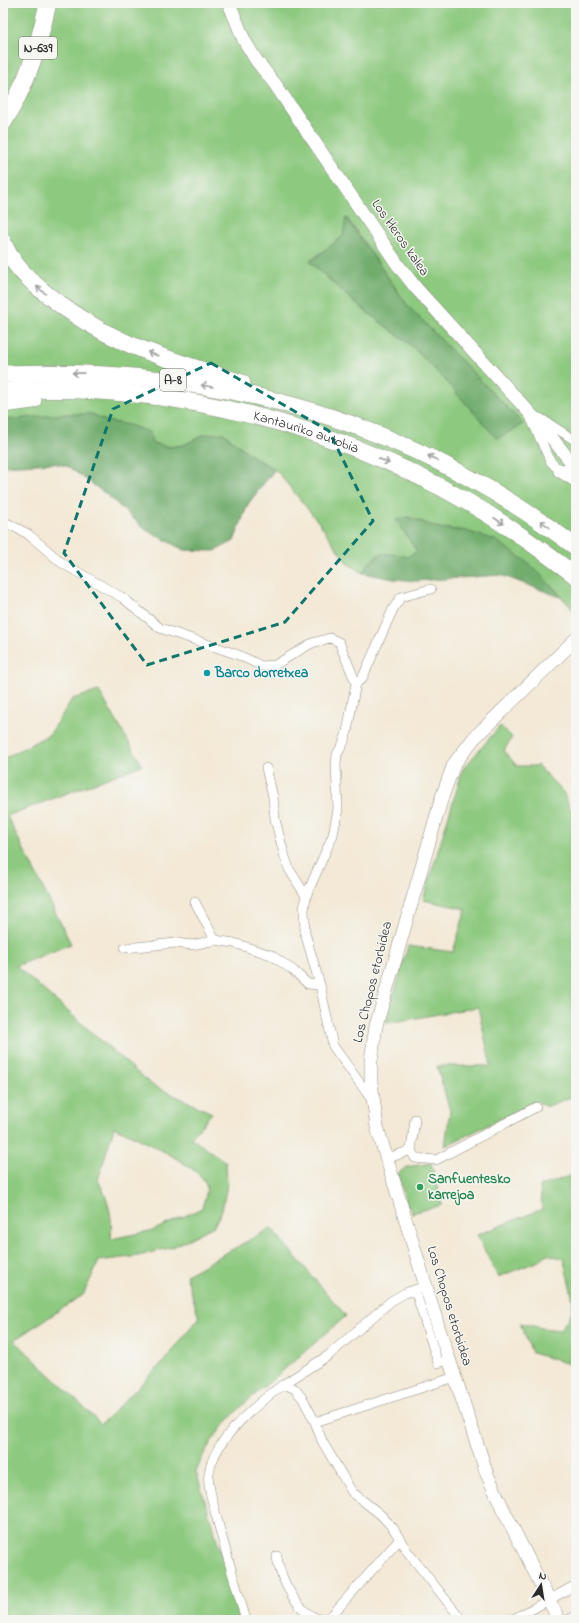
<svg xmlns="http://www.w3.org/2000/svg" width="579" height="1623" viewBox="0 0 579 1623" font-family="'Indie Flower',sans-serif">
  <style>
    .green { fill: #8dc97f; stroke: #5c7a55; fill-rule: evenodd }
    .forest { fill: #72ad6e; stroke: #4e6c4c }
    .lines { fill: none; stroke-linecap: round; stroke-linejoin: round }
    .street-casing { stroke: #8f8a80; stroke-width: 10 }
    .secondary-casing { stroke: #8f8a80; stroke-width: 14 }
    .highway-casing { stroke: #8f8a80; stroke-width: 18 }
    .street { stroke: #fff; stroke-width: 9 }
    .secondary { stroke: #fff; stroke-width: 13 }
    .highway { stroke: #fff; stroke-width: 17 }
    .oneway { stroke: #a0a0a0 }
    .marked { fill: none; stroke: #0f766e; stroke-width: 3; stroke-dasharray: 8 5; stroke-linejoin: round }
    .culture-dot { fill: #0f9aa8; stroke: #f6f6f2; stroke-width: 1.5 }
    .leisure-dot { fill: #2e9e5b; stroke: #f6f6f2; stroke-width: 1.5 }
    .labels { text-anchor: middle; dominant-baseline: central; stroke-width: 3; stroke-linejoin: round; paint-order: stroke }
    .shield { fill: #f6f6f2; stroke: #686867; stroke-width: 1 }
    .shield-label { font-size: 13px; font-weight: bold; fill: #2b2b2b }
    .street-label { font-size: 14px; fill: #2b2b2b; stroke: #f6f6f2 }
    .culture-label { font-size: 14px; font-weight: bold; fill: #0d838f; stroke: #f6f6f2; text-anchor: start }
    .leisure-label { font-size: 14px; font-weight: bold; fill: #27864d; stroke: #f6f6f2; text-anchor: start }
  </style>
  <rect width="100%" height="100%" fill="#f6f6f2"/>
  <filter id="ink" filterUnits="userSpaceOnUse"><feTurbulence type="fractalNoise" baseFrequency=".025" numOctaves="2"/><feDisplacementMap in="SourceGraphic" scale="8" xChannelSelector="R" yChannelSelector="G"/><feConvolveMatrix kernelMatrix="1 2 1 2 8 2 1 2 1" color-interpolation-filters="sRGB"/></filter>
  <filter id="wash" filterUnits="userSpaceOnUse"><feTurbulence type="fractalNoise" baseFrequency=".012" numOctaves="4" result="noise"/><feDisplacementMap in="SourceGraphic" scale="16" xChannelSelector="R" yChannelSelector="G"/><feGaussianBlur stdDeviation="0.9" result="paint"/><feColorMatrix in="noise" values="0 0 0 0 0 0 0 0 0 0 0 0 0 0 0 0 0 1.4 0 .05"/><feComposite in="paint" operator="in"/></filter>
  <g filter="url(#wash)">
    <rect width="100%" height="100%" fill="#f3e9d6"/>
    <path class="green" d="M 3,3 L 576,3 L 576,613 L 552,586 L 466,531 L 439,528 L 408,517 L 406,535 L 417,551 L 408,557 C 384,553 376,549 363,573 L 347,563 L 320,524 L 275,469 L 256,459 L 223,433 L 203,435 L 184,445 L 169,447 L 152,443 L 129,425 L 106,421 L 92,414 L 3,420 ZM 347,218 L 408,306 L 523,424 L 446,381 L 412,346 L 354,302 L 310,261 L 343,236 Z
      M 99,691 L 142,765 L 7,816 L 71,944 L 16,966 L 152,1085 L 212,1113 L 191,1138 L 226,1162 L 227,1185 L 222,1210 L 214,1226 L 173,1247 L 138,1256 L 99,1261 L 83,1295 L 14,1340 L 101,1424 L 163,1362 L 199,1318 L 186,1275 L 271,1228 L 346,1316 C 324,1335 302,1354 279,1374 C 244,1404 213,1427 196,1472 L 242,1620 L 3,1620 L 3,759 L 50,734 L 72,699 ZM 114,1127 C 133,1136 199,1165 206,1184 C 208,1191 204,1201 202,1208 L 154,1230 L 111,1239 C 113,1216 109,1201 98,1180 Z
      M 500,726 L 512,737 L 504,751 L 517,766 L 538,766 L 563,792 L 576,822 L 576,1098 L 571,1097 L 546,1107 L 537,1101 L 445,1146 L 450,1111 L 437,1066 L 491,1066 L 478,1007 L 394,1022 L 386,1022 L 408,946 L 453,952 L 466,909 L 423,900 L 463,769 Z
      M 431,1163 L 442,1205 L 412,1213 L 410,1207 L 407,1206 L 398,1174 L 406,1167 Z
      M 576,1174 L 576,1366 L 532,1353 L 520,1323 L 542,1328 L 560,1330 C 564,1324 570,1317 572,1311 C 576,1299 565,1273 564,1259 L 547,1254 L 539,1261 L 498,1277 L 477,1235 L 542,1209 L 540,1186 Z"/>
    <path class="forest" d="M 346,218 L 408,306 L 523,424 L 497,439 L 446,381 L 412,346 L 354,302 L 310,262 L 343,236 Z
      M 65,414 L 92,414 L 106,421 L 129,425 L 150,432 L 152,443 L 169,447 L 184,445 L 203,435 L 223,433 L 256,459 L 275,469 L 248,504 L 234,541 L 215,551 L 184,550 L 146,530 L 106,494 L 67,466 L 53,463 L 3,466 L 3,420 Z
      M 408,517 L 439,528 L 466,531 L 495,540 L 530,564 L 563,598 L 501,575 L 416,581 L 394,579 L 363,573 C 376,549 384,553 408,557 L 417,551 L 396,520 Z"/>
  </g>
  <g filter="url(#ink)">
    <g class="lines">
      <defs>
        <path id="street" d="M 540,418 L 576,441
          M 531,419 L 551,462 L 556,467 L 576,472
          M 558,472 L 576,483
          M 3,521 L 28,534 L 62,563 L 123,598 L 160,628 L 236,654 L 262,666 L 275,665 L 312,643 L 330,638 L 339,642 L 356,683 L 347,732 L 343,744 L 337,754 L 336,764 L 338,809 L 333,835 L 306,896 L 304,910 L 305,933 L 320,985 L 333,1046 L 372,1100
          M 356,683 L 362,679 L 393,609 L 401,597 L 431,589
          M 266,768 L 273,797 L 275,819 L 284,854 L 289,869 L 306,896
          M 195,902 L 215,940
          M 125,948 L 176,943 L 192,945 L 215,940 L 234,943 L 271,955 L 294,971 L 308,984 L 320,985
          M 411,1150 L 415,1158 L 436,1160 L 536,1107
          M 386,1159 L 411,1150 L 415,1119
          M 415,1290 L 438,1363 L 449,1360
          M 284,1384 L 329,1355 L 391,1301 L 405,1293 L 426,1286
          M 315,1422 L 455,1377
          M 277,1556 C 279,1578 300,1620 325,1619 L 332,1615 L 400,1539
          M 246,1620 C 236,1585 225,1550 216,1515 C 213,1502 207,1486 209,1473 C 214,1439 258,1403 284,1384 L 295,1389 L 303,1399 L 315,1422 L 322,1441 L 352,1492 L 381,1515 L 393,1528 L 407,1551 L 462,1620
          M 512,1620 L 576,1585
          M 568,1620 L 576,1616"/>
        <path id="secondary" d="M 229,3 L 244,40 L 256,60 L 275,84 L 398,265 L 416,288 L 547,432 L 576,468
          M 559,1620 L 504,1511 L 487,1474 L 439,1329 L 377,1127 L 371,1082 L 371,1060 L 376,1026 L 442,797 L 454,764 L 474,738 L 576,639"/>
        <g id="highway">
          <path d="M 3,123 C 27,84 38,48 48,3"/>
          <path d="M 3,242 C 10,262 29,280 45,293 C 107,344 168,359 242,383"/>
          <path d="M 3,374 C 217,366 404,418 576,547"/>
          <path id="s1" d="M 3,391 C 163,381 327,422 466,501 C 505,523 540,549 576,576"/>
          <path d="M 3,404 L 33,400"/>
        </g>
      </defs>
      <use href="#street" class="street-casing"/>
      <use href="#secondary" class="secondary-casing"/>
      <use href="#highway" class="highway-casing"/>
      <use href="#street" class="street"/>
      <use href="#secondary" class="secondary"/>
      <use href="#highway" class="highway"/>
    </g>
    <defs><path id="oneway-shaft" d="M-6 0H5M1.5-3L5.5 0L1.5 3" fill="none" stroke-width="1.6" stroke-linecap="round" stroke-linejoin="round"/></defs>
    <g class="oneway">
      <use href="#oneway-shaft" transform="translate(41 290) rotate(-141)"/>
      <use href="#oneway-shaft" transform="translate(153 354) rotate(-159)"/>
      <use href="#oneway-shaft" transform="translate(78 373) rotate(-179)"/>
      <use href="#oneway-shaft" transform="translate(207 386) rotate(-171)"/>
      <use href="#oneway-shaft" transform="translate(433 458) rotate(-154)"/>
      <use href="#oneway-shaft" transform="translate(384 461) rotate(24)"/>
      <use href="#oneway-shaft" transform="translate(499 521) rotate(33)"/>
      <use href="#oneway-shaft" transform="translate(545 524) rotate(-144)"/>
    </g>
  </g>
  <path class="marked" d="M 211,363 L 329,431 L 373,521 L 285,622 L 147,665 L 64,553 L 113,409 Z"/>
  <circle class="culture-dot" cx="207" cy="673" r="4"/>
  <circle class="leisure-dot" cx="420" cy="1187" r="4"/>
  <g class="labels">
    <g class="shield">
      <rect x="19" y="37" width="38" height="22" rx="3"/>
      <rect x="160" y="369" width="26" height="22" rx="3"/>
    </g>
    <g class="shield-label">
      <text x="38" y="48">N-639</text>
      <text x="173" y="380">A-8</text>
    </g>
    <g class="street-label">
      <text transform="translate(400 238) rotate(55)">Los Heros kalea</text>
      <text stroke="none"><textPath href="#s1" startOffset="308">Kantauriko autobia</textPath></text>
      <text transform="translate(373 982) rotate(-76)">Los Chopos etorbidea</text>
      <text transform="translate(449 1306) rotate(73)">Los Chopos etorbidea</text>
    </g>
    <g class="culture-label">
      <text x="215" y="673">Barco dorretxea</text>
    </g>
    <g class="leisure-label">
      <text x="428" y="1179">Sanfuentesko<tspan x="428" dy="16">karrejoa</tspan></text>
    </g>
  </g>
  <rect width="579" height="1623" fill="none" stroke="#f6f6f2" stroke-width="16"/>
  <g transform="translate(541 1585) rotate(12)" stroke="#f6f6f2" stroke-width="3" paint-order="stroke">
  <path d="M0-3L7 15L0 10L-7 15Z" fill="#2b2b2b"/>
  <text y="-6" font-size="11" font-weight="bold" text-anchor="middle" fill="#2b2b2b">N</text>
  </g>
</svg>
